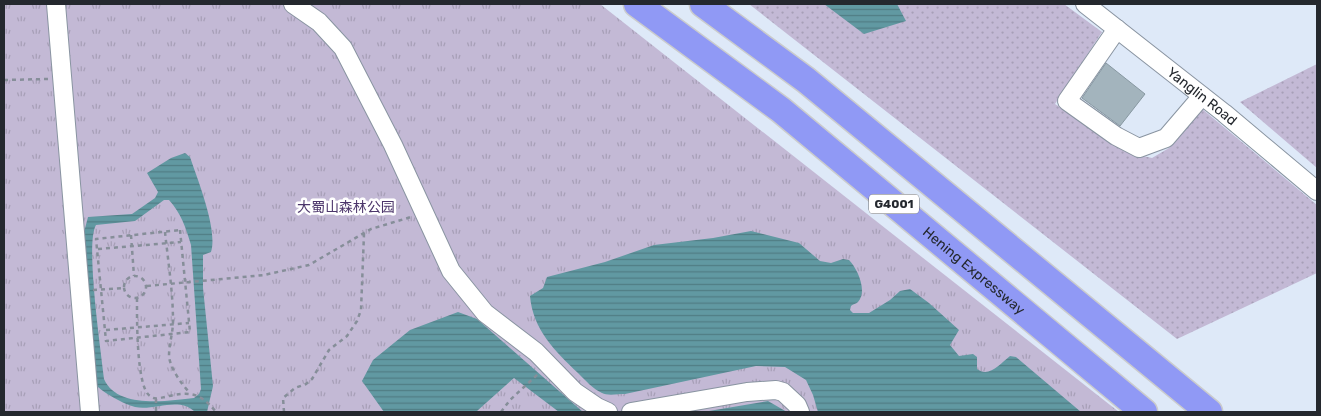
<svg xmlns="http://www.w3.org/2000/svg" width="1321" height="416" viewBox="0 0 1321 416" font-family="Rubik,'Noto Sans SC',sans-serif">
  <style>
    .grass { fill: url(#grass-dots) }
    .park { fill: url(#park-tufts) }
    .water { fill: url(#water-rules); fill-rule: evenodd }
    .building { fill: #a3b4bd; stroke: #8798a1 }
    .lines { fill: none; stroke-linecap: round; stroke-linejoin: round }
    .minor-casing { stroke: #8994a1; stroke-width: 20 }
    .highway-casing { stroke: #cacbcd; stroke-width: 29 }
    .path { stroke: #868e99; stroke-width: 2.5; stroke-dasharray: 4 4; stroke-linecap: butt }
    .minor { stroke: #fff; stroke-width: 18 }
    .highway { stroke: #9099f5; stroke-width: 26 }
    .labels { text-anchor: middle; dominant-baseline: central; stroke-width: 5; stroke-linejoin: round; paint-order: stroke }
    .shield { fill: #fff; stroke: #66686d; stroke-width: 1 }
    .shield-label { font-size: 12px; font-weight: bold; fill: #24282e }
    .street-label { font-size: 14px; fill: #24282e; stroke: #fff }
    .park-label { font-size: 14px; fill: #4c366b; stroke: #fff }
  </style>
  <defs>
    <pattern id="grass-dots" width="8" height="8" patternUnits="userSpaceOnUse" patternTransform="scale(1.25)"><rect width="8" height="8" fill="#c3b9d5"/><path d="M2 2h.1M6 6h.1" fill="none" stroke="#a79fb7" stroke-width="1.8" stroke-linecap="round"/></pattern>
    <pattern id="park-tufts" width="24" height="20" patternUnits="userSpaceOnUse" patternTransform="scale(1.25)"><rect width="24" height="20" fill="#c3b9d5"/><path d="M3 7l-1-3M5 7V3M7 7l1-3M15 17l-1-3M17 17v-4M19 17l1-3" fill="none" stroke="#a79fb7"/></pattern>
    <pattern id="water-rules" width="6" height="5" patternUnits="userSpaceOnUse" patternTransform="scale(1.25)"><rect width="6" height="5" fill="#6199a2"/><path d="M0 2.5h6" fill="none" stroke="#507d84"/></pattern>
  </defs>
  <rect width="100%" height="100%" fill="#dee9f8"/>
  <path class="grass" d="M 749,4 L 1064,4 L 1102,32 L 1055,104 L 1134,154 L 1152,158 L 1169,148 L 1201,108 L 1317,205 L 1317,273 L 1177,339 Z
    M 1317,64 L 1317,168 L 1240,102 Z"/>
  <path class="park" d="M 4,4 L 600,4 L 1119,412 L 4,412 Z"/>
  <path class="water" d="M 824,4 L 897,4 L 906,21 L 864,34 Z
    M 185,153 L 190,157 C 198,181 218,230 211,252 L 203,255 L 203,288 L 213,386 L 207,412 L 195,412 C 179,396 155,411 135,407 C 124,404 103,393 95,384 L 83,236 L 88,217 L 132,214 L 155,198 L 158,192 L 147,173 L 171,158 ZM 164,200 L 169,200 C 181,213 186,228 191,245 L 201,389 L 199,394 L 194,398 C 167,401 117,409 104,379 C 101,351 85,243 96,225 L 135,221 Z
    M 751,231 L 799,243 L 820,261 L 831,263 L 843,259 L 849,260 C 857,268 868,291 858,302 C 856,304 853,304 851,306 L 850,310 L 853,313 L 869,313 L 890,300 L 900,291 L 910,289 L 929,303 L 959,330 L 950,345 L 959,356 L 973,354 L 977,357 L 977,369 C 989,378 1000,364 1010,356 L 1016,357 L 1081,412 L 818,412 L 813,395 L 806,380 L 785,367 L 756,366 L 625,394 C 618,394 607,396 602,393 C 593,389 585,380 578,373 C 555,351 533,330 530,296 L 543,288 L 547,277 L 605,262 L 654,245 L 713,238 Z
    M 458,312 L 477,319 L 583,412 L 559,412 L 514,378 L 477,411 L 471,412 L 384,412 L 362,381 L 373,360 L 410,330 Z
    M 768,401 L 787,412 L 702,412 L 709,411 Z"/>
  <path class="building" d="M 1106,63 L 1145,94 L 1120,126 L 1082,98 Z"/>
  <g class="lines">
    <defs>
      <g id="minor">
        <path d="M 56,4 L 90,412"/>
        <path d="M 293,4 L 319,22 L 343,48 L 393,145 L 451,271 L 485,313 L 536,352 L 575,392 L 597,407 L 608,412"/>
        <path id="s1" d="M 1085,4 L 1224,113 L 1317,191"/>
        <path d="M 1117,29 L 1067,101 L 1116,136 L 1139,148 L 1166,138 L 1202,96"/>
        <path d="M 631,412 L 747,392 L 776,390 L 783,392 L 797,405 L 800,412"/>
      </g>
      <g id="highway">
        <path id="s2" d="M 637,4 L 781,110 L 1144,412"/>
        <path d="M 703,4 L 806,80 L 1209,412"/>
      </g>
    </defs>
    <use href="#minor" class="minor-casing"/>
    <use href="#highway" class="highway-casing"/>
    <path class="path" d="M 4,80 L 48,79
      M 180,230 L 190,332 L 106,341 L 96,239 Z
      M 165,232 C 168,261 173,292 173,321 C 173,333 169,344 169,356 C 170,368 182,385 190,393
      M 131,235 L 134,276
      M 98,249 L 181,242
      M124 287a11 11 0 1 1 22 0a11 11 0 1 1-22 0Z
      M 147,286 L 264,275 L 309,265 L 371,229 L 411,217
      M 93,290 L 124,288
      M 137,298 C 137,316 136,387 150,396 C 154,400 160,398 165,397 C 189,391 200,392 216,412
      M 106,330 L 189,323
      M 156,399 L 156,412
      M 284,412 L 283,398 L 295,388 L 306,384 L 312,379 L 329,350 L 347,336 L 357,321 L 361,310 L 364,234
      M 501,412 L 510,400 L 538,374"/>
    <use href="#minor" class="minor"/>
    <use href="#highway" class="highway"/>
  </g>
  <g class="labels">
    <rect class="shield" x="869" y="194.5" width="50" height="19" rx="4"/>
    <g class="shield-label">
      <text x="894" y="204">G4001</text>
    </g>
    <g class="street-label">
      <text stroke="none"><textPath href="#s1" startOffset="149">Yanglin Road</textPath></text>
      <text stroke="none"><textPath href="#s2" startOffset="430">Hening Expressway</textPath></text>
    </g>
    <g class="park-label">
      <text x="346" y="207">大蜀山森林公园</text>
    </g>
  </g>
  <rect width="1321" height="416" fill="none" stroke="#24282e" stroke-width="10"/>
</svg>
